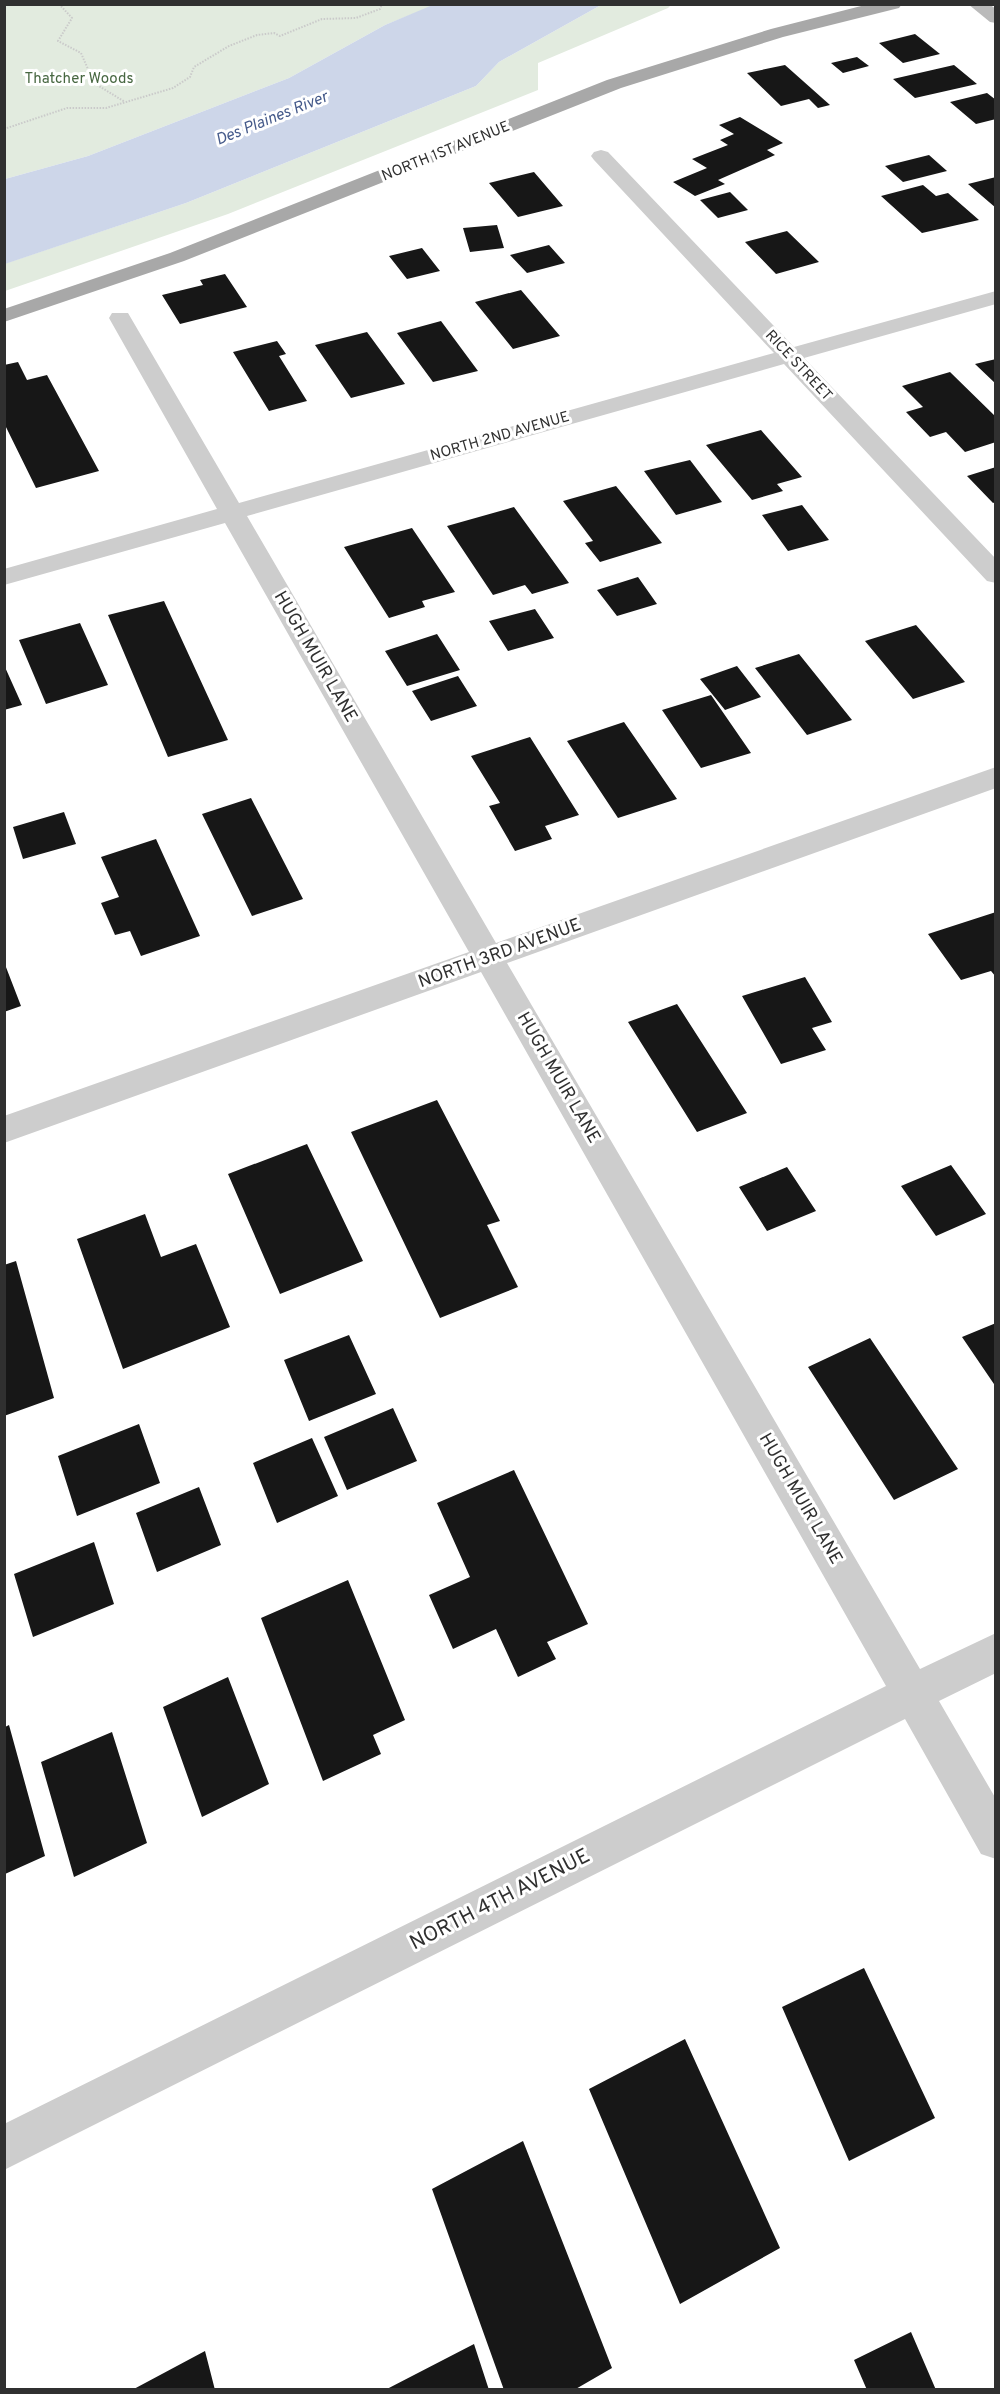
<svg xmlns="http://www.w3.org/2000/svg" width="1000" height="2394" viewBox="0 0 1000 2394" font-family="Overpass,sans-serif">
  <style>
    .green { fill: #e2ebdf }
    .water { fill: #cdd6e9 }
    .building { fill: #171717 }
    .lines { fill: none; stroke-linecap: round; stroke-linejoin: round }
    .path { stroke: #cacaca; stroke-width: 2; stroke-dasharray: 1.5 1.5; stroke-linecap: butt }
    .street { fill: #cdcdcd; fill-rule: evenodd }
    .secondary { fill: #bababa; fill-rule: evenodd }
    .primary { fill: #a8a8a8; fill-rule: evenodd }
    .labels { text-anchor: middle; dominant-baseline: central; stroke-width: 6; stroke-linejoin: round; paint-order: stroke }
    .far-park-label { font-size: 15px; fill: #476741; stroke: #fff }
    .far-street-label { font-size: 15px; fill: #303030; stroke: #fff }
    .far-water-label { font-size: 16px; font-style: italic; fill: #455a8a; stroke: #fff }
    .street-label { font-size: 18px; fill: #303030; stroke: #fff }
    .near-street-label { font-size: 21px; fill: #303030; stroke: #fff }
  </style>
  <rect width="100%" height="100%" fill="#fff"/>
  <path class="green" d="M 5,5 L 435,5 L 385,25 L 289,78 L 88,156 L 5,179 Z
    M 601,5 L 671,5 L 668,8 L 538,63 L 538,90 L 228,214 L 5,291 L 4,264 L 186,203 L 476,86 L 499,62 Z"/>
  <path class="water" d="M 435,4 L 601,5 L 499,62 L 476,86 L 186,203 L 5,264 L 5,179 L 88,156 L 289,78 L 385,25 Z"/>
  <path class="building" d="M 915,34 L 940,54 L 903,63 L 879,43 Z
    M 857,57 L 869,66 L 843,73 L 831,63 Z
    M 785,65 L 830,105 L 818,108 L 809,99 L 781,106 L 747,73 Z
    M 954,65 L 977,84 L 915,98 L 893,79 Z
    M 987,93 L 996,100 L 996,119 L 976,124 L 950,102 Z
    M 740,117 L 783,143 L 767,150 L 775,155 L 718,180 L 725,184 L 695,196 L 673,182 L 707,168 L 692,159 L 728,145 L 720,140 L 734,134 L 719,125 Z
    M 929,155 L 947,171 L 903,182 L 885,166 Z
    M 534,172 L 563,206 L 518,217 L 489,183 Z
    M 996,177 L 996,208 L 968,184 Z
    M 923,185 L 936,196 L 948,193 L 979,220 L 922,233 L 881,196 Z
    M 730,192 L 748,210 L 718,218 L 700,200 Z
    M 497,225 L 504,248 L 470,252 L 463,228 Z
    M 787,231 L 819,262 L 776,274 L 745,242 Z
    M 549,245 L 565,263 L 527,273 L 510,255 Z
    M 422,248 L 440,271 L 407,279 L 389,256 Z
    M 225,274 L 247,307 L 180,324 L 162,295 L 203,285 L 200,280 Z
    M 521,290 L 560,336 L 513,349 L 475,302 Z
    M 441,321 L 478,371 L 433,382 L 397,333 Z
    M 367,332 L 405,384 L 351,398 L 315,345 Z
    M 277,341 L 286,354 L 279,356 L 307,401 L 269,411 L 233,352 Z
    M 996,359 L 996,384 L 975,364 Z
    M 18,362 L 27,380 L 47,375 L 99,471 L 36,488 L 4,423 L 4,365 Z
    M 950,372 L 996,417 L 996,442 L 965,452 L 946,432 L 930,437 L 906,412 L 923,407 L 902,386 Z
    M 761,430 L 802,477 L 777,484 L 783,491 L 752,500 L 706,445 Z
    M 690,460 L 722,502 L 676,515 L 644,471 Z
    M 996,467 L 996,502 L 993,503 L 967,476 Z
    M 616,486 L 662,543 L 600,562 L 585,543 L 593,541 L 563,501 Z
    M 802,505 L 829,540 L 788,551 L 762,515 Z
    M 514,507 L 569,583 L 532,594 L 525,585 L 493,595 L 447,526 Z
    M 412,528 L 455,592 L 422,601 L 425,607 L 389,618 L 344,547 Z
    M 638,577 L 657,604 L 617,616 L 597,590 Z
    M 164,601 L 228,740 L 168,757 L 108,615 Z
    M 535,609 L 554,638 L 508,651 L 489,621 Z
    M 80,623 L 108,685 L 46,704 L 19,640 Z
    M 916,625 L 965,682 L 913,699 L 865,641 Z
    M 437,634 L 460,670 L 407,686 L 385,651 Z
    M 799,654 L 852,720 L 807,735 L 755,668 Z
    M 4,665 L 22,705 L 4,710 Z
    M 737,666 L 761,697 L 725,710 L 700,679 Z
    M 458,676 L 477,706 L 431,721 L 412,691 Z
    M 711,695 L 751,753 L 701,768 L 662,710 Z
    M 624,722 L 677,799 L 618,818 L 567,741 Z
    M 530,737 L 579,815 L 545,826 L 552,839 L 515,851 L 489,806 L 500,803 L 471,756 Z
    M 251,798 L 303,899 L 252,916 L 202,814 Z
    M 64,812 L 76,844 L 23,859 L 13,827 Z
    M 156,839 L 200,936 L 141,956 L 130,931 L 115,935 L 101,903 L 119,897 L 101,857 Z
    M 996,912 L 996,977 L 991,971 L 961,980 L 928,934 Z
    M 4,962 L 21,1006 L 4,1012 Z
    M 805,977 L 832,1022 L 812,1028 L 826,1050 L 781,1064 L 742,996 Z
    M 677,1004 L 747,1113 L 697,1132 L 628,1022 Z
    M 437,1100 L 500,1221 L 487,1225 L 518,1287 L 440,1318 L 351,1132 Z
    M 307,1144 L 363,1261 L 280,1294 L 228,1174 Z
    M 951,1165 L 986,1214 L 936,1236 L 901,1186 Z
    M 787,1167 L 816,1211 L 767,1231 L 739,1187 Z
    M 145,1214 L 161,1257 L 196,1244 L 230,1327 L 123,1369 L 77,1239 Z
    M 16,1261 L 54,1398 L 4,1416 L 4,1265 Z
    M 996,1323 L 996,1387 L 962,1337 Z
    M 349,1335 L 376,1394 L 309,1421 L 284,1360 Z
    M 870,1338 L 958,1469 L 894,1500 L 808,1367 Z
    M 393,1408 L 417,1461 L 347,1490 L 324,1437 Z
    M 139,1424 L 160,1483 L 77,1516 L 58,1456 Z
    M 312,1438 L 338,1496 L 277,1523 L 253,1463 Z
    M 514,1470 L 588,1624 L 547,1642 L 556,1659 L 518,1677 L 496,1629 L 453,1649 L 429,1595 L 470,1577 L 437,1503 Z
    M 199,1487 L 221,1545 L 157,1572 L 136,1513 Z
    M 94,1542 L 114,1604 L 33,1637 L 14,1574 Z
    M 348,1580 L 405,1720 L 373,1735 L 381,1754 L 323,1781 L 261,1618 Z
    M 228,1677 L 269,1784 L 202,1817 L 163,1707 Z
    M 9,1725 L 45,1856 L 5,1874 L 5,1727 Z
    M 112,1732 L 147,1843 L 74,1877 L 41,1762 Z
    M 864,1968 L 935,2118 L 849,2161 L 782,2007 Z
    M 685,2039 L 780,2248 L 680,2304 L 589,2089 Z
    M 523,2141 L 612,2368 L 574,2390 L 504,2390 L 432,2189 Z
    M 911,2332 L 936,2390 L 867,2390 L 854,2360 Z
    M 474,2344 L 489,2390 L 385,2390 Z
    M 205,2351 L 215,2390 L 132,2390 Z"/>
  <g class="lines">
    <path class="path" d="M 59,4 L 72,18 L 58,41 L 81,53 L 94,83 L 125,102
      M 4,129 L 67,108 L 106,108 L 173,88 L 190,77 L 194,67 L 229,46 L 257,35 L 274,33 L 280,36 L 322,19 L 356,18 L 380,9 L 382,4"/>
    <path class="street" d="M 601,150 L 608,152 L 794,347 L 996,291 L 996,304 L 804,358 L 996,559 L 996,583 L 987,581 L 784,364 L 247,516 L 496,943 L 996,767 L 996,788 L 507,963 L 920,1669 L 996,1633 L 996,1673 L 939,1701 L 996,1799 L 996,1859 L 981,1854 L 905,1719 L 4,2170 L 4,2124 L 886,1686 L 481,972 L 4,1143 L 4,1116 L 469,952 L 225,523 L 4,585 L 4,569 L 217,509 L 109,318 L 112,313 L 128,313 L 239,503 L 774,353 L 594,160 L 591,156 L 594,152 Z"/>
    <path class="secondary" d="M 968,4 L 989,4 L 996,9 L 996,23 L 990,22 Z"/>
    <path class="primary" d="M 869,4 L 902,4 L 899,8 L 783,37 L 621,88 L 184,261 L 4,322 L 4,309 L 170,253 L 607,80 L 771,29 Z"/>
  </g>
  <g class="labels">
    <g class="far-park-label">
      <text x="79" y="79">Thatcher Woods</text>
    </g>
    <g class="far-street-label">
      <text transform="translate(446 152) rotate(-22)">NORTH 1ST AVENUE</text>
      <text transform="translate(798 366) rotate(47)">RICE STREET</text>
      <text transform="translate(500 437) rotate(-16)">NORTH 2ND AVENUE</text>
    </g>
    <g class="far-water-label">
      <text transform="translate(272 119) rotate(-22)">Des Plaines River</text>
    </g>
    <g class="street-label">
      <text transform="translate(315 657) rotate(60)">HUGH MUIR LANE</text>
      <text transform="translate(500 954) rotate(-20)">NORTH 3RD AVENUE</text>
      <text transform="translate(558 1078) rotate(60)">HUGH MUIR LANE</text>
      <text transform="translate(800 1499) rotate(60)">HUGH MUIR LANE</text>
    </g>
    <g class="near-street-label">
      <text transform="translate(500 1900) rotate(-27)">NORTH 4TH AVENUE</text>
    </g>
  </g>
  <rect width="1000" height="2394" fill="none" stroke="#303030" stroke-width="12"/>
</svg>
